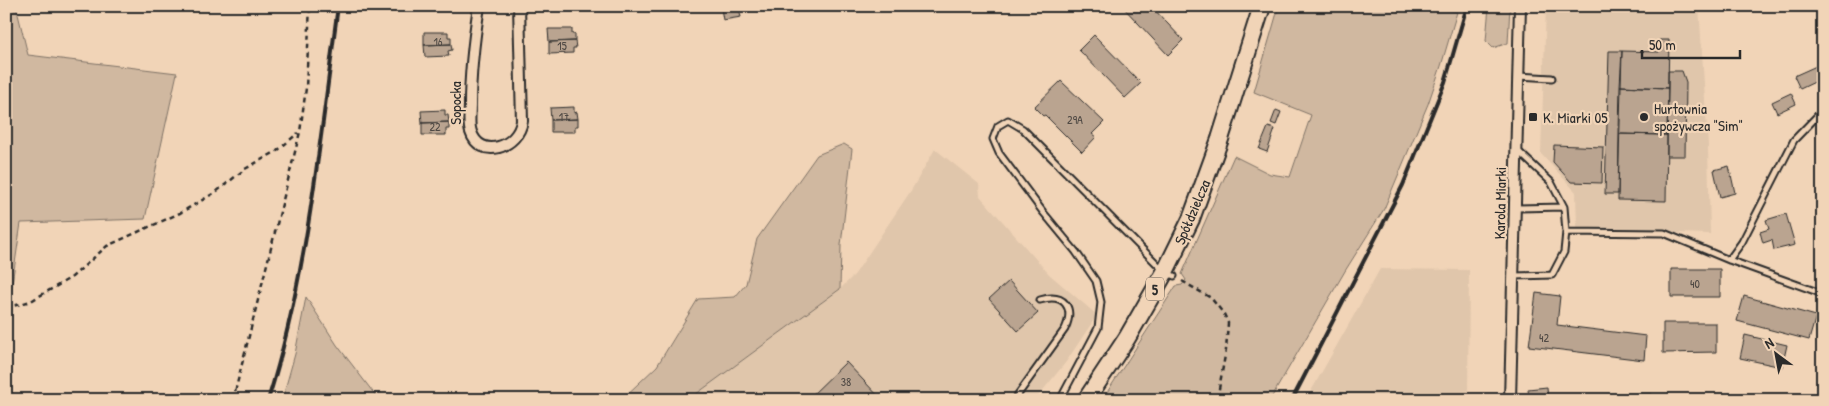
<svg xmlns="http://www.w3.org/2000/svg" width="1829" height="406" viewBox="0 0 1829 406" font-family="'Patrick Hand',sans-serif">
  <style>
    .built { fill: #e0c6ab }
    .green { fill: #d0b8a0; stroke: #7e7266 }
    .building { fill: #baa490; stroke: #2b2b2b }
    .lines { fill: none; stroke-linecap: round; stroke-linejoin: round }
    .service-casing { stroke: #2b2b2b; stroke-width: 9 }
    .minor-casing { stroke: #2b2b2b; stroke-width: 14 }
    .primary-casing { stroke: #2b2b2b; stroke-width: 20 }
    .path { stroke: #2b2b2b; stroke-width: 2.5; stroke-dasharray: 5 4; stroke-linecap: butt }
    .service { stroke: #f1d4b7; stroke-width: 5 }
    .minor { stroke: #f1d4b7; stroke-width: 10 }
    .primary { stroke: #f1d4b7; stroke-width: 16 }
    .rail { stroke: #2b2b2b; stroke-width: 4 }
    .poi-dot { fill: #2b2b2b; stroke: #f1d4b7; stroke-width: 2 }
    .labels { text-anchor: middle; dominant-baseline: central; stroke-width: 4.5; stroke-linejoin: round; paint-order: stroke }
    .number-label { font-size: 12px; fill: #4f4944 }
    .shield { fill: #f1d4b7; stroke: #665e55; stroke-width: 1 }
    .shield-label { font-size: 14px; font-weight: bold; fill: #2b2b2b }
    .street-label { font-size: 15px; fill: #2b2b2b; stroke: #f1d4b7 }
    .poi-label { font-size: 15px; fill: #2b2b2b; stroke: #f1d4b7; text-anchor: start }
  </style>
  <rect width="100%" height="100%" fill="#f1d4b7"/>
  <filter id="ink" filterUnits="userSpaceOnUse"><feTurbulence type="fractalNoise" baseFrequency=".02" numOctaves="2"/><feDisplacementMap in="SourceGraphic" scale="10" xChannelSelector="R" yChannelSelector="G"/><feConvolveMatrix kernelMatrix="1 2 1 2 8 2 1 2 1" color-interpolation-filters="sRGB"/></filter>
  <g filter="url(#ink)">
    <path class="built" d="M 1546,6 L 1699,6 L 1708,146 L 1710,234 L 1577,230 L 1576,192 L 1541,154 Z
      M 935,149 L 979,184 L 980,196 L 1049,274 L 1097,315 L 1066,362 L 1035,400 L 688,400 L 840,289 L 855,274 L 912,189 Z
      M 1380,269 L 1469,270 L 1468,400 L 1306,400 Z"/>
    <path class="green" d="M 6,6 L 16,6 L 28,55 L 177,73 L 145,219 L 21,223 L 6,324 Z
      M 1279,6 L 1429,6 L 1457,12 L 1441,66 L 1428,104 L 1384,209 L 1345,271 L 1270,400 L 1102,400 L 1176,286 L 1182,285 L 1186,280 L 1182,274 L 1234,156 L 1270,174 L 1290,177 L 1311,115 L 1254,92 Z
      M 1489,6 L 1510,6 L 1508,43 L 1493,48 L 1486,41 Z
      M 844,144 L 852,149 L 841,245 L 840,289 L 688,400 L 621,400 L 657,366 L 698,299 L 735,297 L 746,284 L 757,239 L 817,155 Z
      M 306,297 L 337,345 L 379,400 L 282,400 L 295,354 Z"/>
    <path class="building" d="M 728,6 L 738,6 L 741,17 L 723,20 L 721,8 Z
      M 1122,6 L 1151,6 L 1183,40 L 1168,55 Z
      M 548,29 L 572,29 L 572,34 L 575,34 L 575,41 L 549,42 Z
      M 424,32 L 448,32 L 448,37 L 451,37 L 451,44 L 424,45 Z
      M 1094,35 L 1141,83 L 1125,98 L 1079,50 Z
      M 1659,40 L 1669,40 L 1668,88 L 1620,86 L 1622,51 L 1659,52 Z
      M 575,41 L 576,48 L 573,48 L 573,53 L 549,54 L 549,42 Z
      M 451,44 L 452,50 L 448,51 L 449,56 L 425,57 L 424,45 Z
      M 1609,51 L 1622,51 L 1618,194 L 1605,194 Z
      M 1823,63 L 1823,78 L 1800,89 L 1794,76 Z
      M 1668,71 L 1682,71 L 1686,82 L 1685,156 L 1667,156 Z
      M 1061,81 L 1104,122 L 1092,134 L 1096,137 L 1082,152 L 1045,115 L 1043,116 L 1034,107 Z
      M 1620,86 L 1668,88 L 1667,135 L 1619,134 Z
      M 1791,93 L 1796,104 L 1777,113 L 1772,102 Z
      M 574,107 L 574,113 L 577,112 L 578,119 L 551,120 L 550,108 Z
      M 445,110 L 445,115 L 448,115 L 449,122 L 422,123 L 421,111 Z
      M 1276,110 L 1281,112 L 1276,125 L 1271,123 Z
      M 578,119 L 578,126 L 575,126 L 575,132 L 551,132 L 551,120 Z
      M 449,122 L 449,129 L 446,129 L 446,135 L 422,135 L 422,123 Z
      M 1268,127 L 1275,129 L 1267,152 L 1259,149 Z
      M 1619,134 L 1667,135 L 1666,201 L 1618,200 Z
      M 1554,145 L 1603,147 L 1602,183 L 1571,182 L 1553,162 Z
      M 1729,166 L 1735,193 L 1720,197 L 1714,170 Z
      M 1786,214 L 1795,245 L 1774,250 L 1772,240 L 1763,243 L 1760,232 L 1769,229 L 1766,220 Z
      M 1671,269 L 1720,269 L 1720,297 L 1671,297 Z
      M 1009,281 L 1038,313 L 1018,331 L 989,299 Z
      M 1536,293 L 1560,296 L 1557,325 L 1646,336 L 1644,360 L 1529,346 Z
      M 1744,296 L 1816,316 L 1809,340 L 1737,321 Z
      M 1663,323 L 1716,323 L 1716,352 L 1663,353 Z
      M 1745,335 L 1787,345 L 1782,367 L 1740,358 Z
      M 846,362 L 882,400 L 807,400 Z
      M 1547,387 L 1548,400 L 1529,400 L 1528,389 Z
      M 1626,394 L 1652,394 L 1652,400 L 1592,400 L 1592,396 Z"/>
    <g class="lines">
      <defs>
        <path id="service" d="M 1518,76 L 1552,78
          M 1515,208 L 1564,207 L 1551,182 L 1517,150
          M 1566,232 L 1664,233 L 1729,260 L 1823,294
          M 1729,260 L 1742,242 L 1794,140 L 1823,110
          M 1514,276 L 1552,275 L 1564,252 L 1566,232 L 1564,207
          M 1014,400 L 1065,329 C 1075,307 1064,293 1040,300
          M 1060,400 L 1098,328 L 1101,302 L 1096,281 L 1076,252 L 1043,212 L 999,153 L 993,139 L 998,126 L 1008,120 L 1023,129 L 1165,272 L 1174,276"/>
        <path id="minor" d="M 479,6 C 474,39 470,72 470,105 C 470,114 468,124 471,132 C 480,160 518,148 522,121 L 519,6
          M 1510,400 L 1520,6"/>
        <path id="primary" d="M 1086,400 L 1127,338 L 1165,272 L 1191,219 L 1220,139 L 1262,6"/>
      </defs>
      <use href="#service" class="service-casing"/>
      <use href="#minor" class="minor-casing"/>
      <use href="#primary" class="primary-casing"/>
      <path class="path" d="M 1182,281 L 1211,298 L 1224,314 L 1228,323 L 1226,350 L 1217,400
        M 6,308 L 31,301 L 72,277 L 107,246 L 180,213 L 216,192 L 245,169 L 277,151 L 298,133
        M 233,400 L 300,132 L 306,88 L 310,6"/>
      <use href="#service" class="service"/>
      <use href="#minor" class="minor"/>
      <use href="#primary" class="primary"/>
      <path class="rail" d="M 268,400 C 308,273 320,138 338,6
        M 1292,400 L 1403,185 L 1445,82 L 1467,6"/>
    </g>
  </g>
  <g class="poi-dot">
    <rect x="1528" y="112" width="10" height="10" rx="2.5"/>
    <circle cx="1644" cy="117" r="5"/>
  </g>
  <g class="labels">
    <g class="number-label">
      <text x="438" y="41">16</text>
      <text x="562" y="45">15</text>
      <text x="564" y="116">17</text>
      <text x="1075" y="119">29A</text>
      <text x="435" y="126">22</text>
      <text x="1695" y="283">40</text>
      <text x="1544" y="337">42</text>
      <text x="846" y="381">38</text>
    </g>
    <rect class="shield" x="1146" y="277.5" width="18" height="23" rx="4"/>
    <g class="shield-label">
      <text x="1155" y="289">5</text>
    </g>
    <g class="street-label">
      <text transform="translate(455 103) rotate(-90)">Sopocka</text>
      <text transform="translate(1500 203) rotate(-89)">Karola Miarki</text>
      <text transform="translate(1192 212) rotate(-67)">Spółdzielcza</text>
    </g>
    <g class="poi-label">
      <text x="1654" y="108">Hurtownia<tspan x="1654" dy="17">spożywcza "Sim"</tspan></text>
      <text x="1543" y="117">K. Miarki 05</text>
    </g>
  </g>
  <rect width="1829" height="406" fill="none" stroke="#f1d4b7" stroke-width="25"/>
  <rect x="12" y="12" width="1804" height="381" fill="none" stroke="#2b2b2b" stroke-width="2" filter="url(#ink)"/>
  <g transform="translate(1776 354) rotate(328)" stroke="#f1d4b7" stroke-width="4" paint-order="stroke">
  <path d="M0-4L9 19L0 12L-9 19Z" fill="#2b2b2b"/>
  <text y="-8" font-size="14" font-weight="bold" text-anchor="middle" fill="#2b2b2b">N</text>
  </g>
  <path d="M1642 50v8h98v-8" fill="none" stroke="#2b2b2b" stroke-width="2.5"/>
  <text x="1649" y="50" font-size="15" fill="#2b2b2b" stroke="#f1d4b7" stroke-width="4" paint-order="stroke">50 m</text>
</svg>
